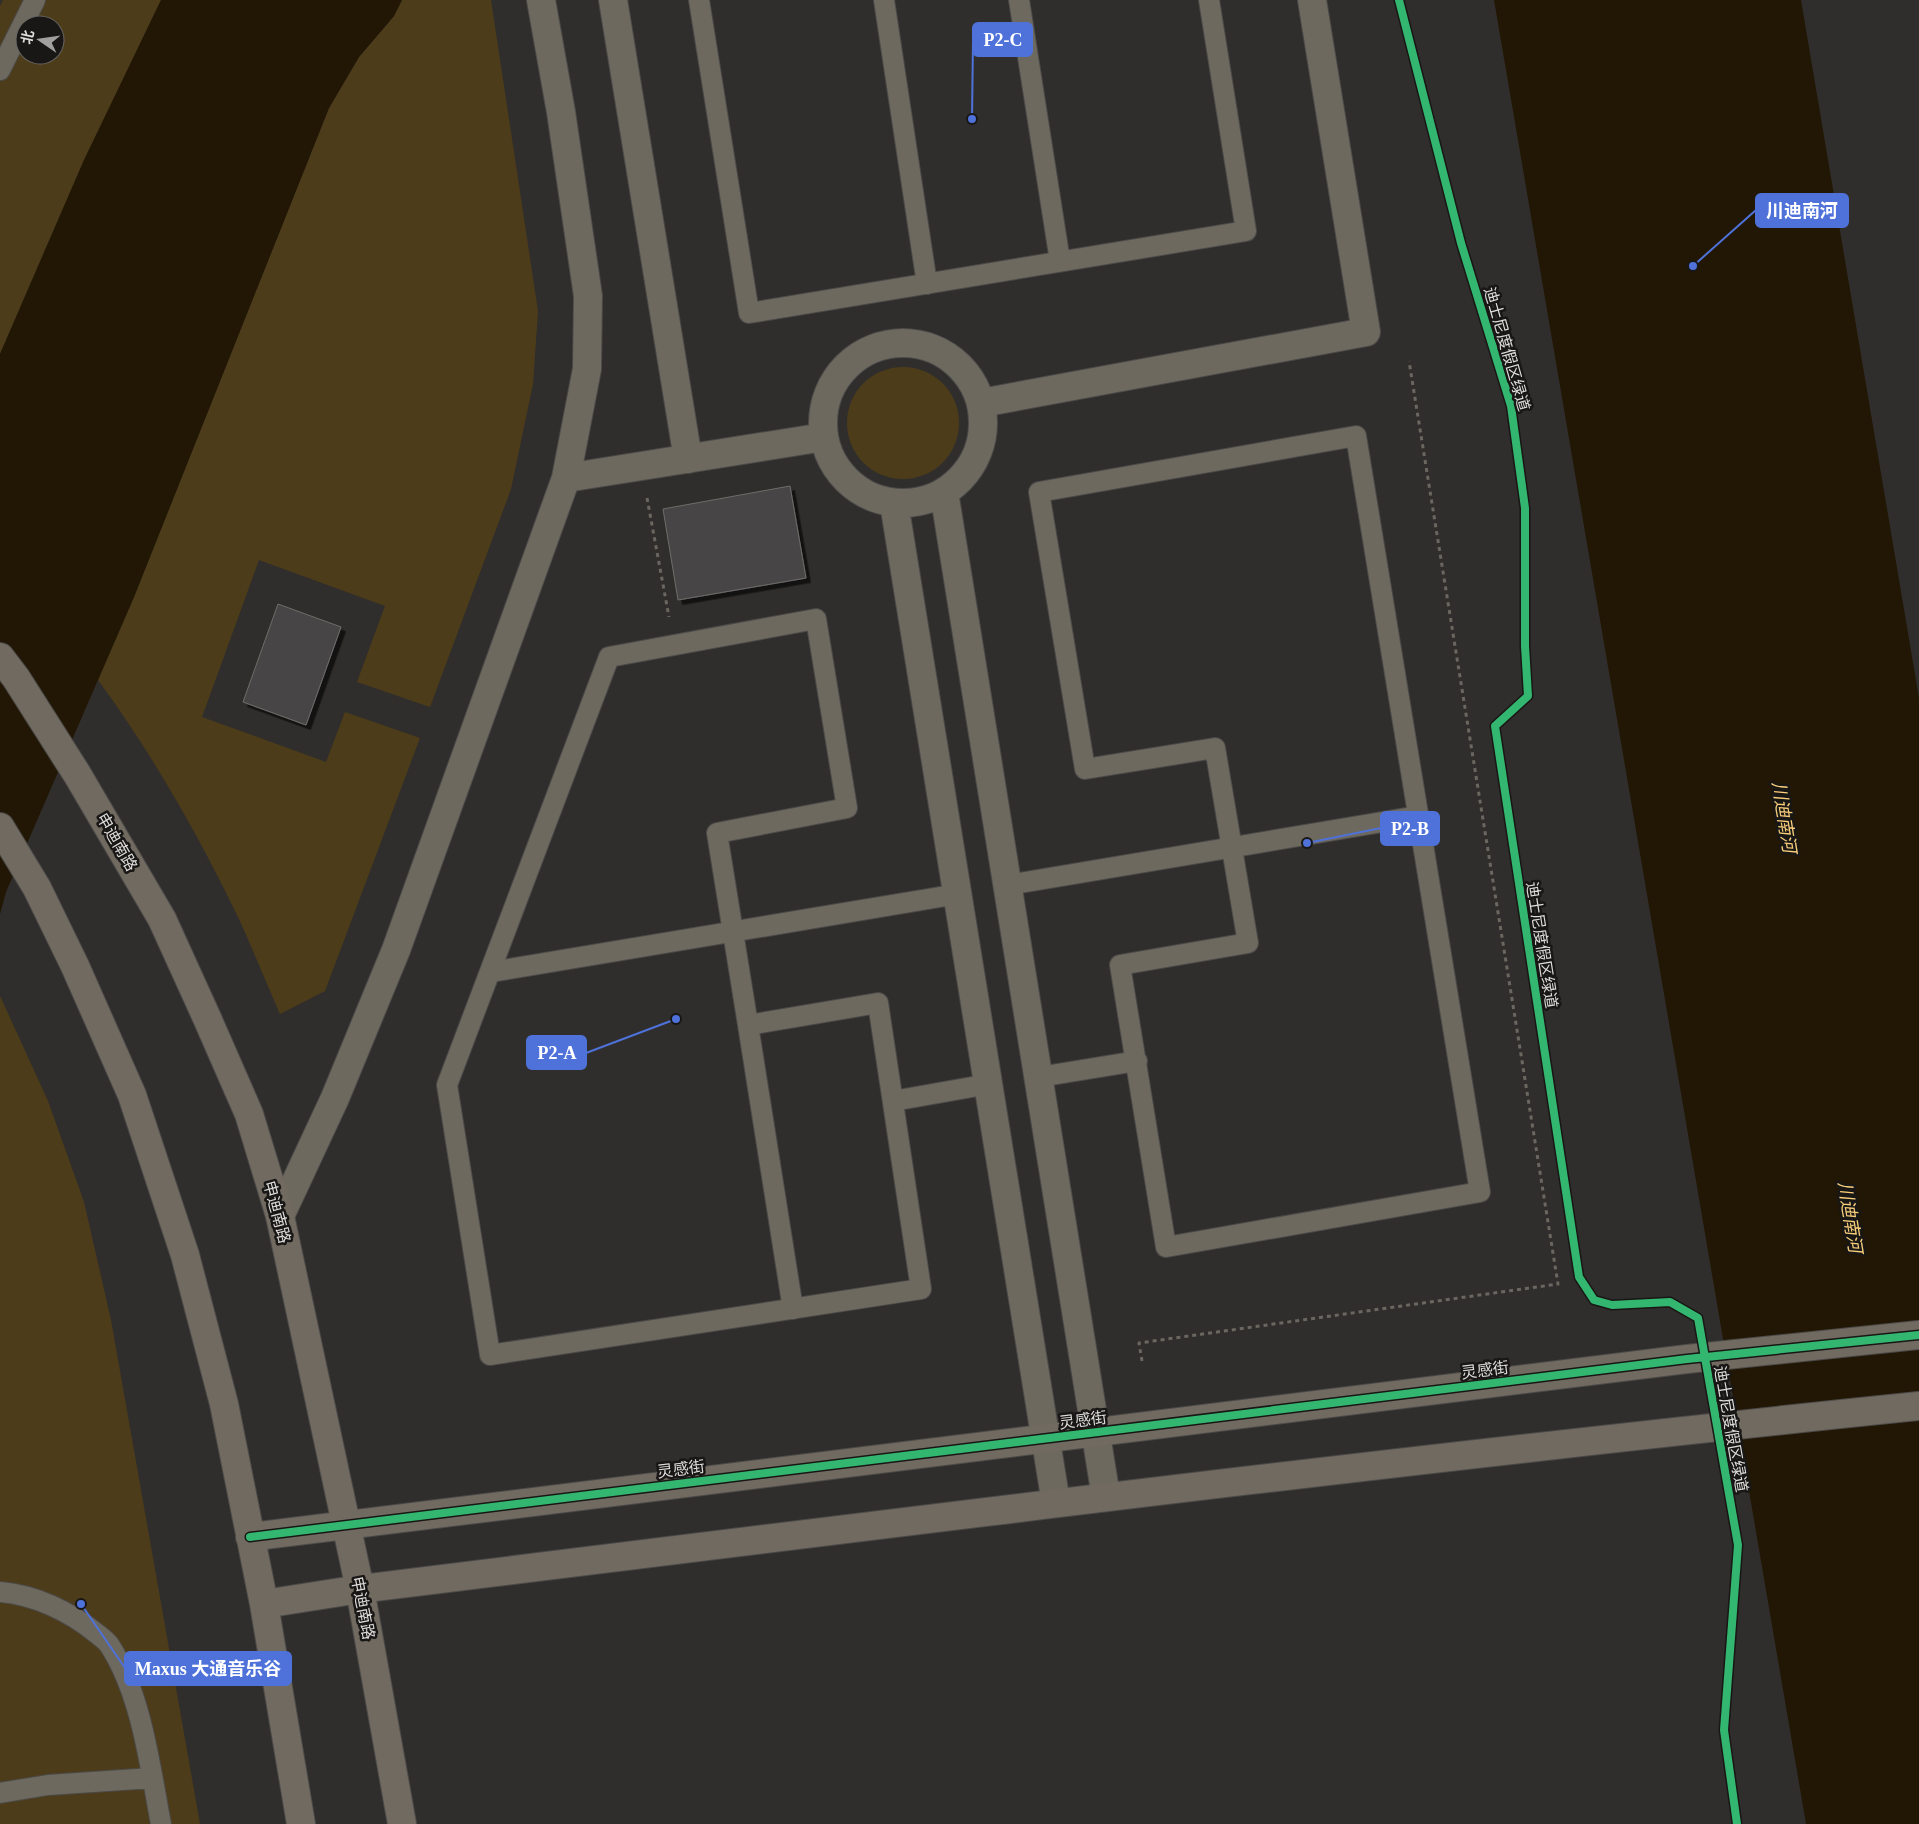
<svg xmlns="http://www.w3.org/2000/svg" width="1919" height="1824" viewBox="0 0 1919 1824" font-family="'Times New Roman','Noto Sans SC',serif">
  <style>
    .green { fill: #4d3c19; fill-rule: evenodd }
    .water { fill: #221704 }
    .building { fill: #474544; stroke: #6f6d6b; filter: url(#shadow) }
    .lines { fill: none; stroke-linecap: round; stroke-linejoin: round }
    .lane-casing { stroke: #4b4a49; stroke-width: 22 }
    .street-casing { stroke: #4b4a49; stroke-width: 30 }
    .secondary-casing { stroke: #4b4a49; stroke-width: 30 }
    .path { stroke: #6b6760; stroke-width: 3; stroke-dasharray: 4 4; stroke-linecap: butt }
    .lane { stroke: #6e695f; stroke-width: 20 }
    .street { stroke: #6e695f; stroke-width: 28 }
    .secondary { stroke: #716a60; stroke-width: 28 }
    .cycleway-casing { stroke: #181715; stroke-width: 11 }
    .cycleway { stroke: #33b770; stroke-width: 8 }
    .labels { text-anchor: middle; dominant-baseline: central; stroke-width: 5; stroke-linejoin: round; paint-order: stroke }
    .street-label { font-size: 16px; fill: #dfdddb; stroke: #181715 }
    .water-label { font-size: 18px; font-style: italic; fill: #facf7a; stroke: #181715 }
    .leader { fill: none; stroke: #4e72d9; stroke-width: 2 }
    .callout-dot { fill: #4e72d9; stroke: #181715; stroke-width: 2 }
    .callout { fill: #4e72d9; stroke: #4e72d9; stroke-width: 2 }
    .callout-label { font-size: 18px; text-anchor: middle; font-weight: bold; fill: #fff }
  </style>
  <defs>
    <filter id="shadow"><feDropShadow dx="4.5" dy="4.5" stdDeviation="0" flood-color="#0009"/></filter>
  </defs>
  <rect width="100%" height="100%" fill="#302e2c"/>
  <path class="green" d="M 3,0 L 161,0 L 84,160 L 0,354 L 0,6 ZM 25,25 L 55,25 L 55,55 L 25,55 Z
    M 402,0 L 491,0 L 538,311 L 533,384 L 511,489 L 430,707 L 357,682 L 385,606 L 259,560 L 202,717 L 326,762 L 345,712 L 420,738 L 325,991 L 280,1014 C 266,982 253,950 239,919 C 199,836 153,755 98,680 L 134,597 L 329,108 L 359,57 L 394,16 Z
    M847 423a56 56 0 1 1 112 0a56 56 0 1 1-112 0Z
    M 0,996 L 48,1101 L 84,1202 L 111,1320 L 200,1824 L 0,1824 Z"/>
  <path class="water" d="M 161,0 L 402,0 L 394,16 L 359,57 L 329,108 L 134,597 L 6,892 L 0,914 L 0,354 L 84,160 Z
    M 1494,0 L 1801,0 L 1919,698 L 1919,1824 L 1806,1824 Z"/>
  <path class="building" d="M 790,486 L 806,578 L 678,600 L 663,509 Z
    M 278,604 L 341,627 L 306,725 L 243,702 Z"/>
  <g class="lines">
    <defs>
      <path id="lane" d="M 699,0 L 749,313 L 1246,231 L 1209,0
        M 884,0 L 927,284
        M 1019,0 L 1060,261
        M 0,70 L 35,0
        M 1356,436 L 1480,1192 L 1166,1247 L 1120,965 L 1248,943 L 1215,748 L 1085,769 L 1039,492 Z
        M 816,619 L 847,808 L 717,833 L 748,1025 L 878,1003 L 921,1289 L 490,1355 L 447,1085 L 609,657 Z
        M 1008,885 L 1418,816
        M 491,972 L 958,894
        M 748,1025 L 793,1309
        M 1039,1077 L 1137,1061
        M 893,1101 L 989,1084
        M 0,1592 C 35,1595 69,1611 96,1633 C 101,1637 107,1641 110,1646 C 142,1696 150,1767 161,1824
        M 0,1793 L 48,1785 L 152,1778"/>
      <path id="street" d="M 613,0 L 688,459
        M823 423a80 80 0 1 1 160 0a80 80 0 1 1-160 0Z
        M 981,403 L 1366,332 L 1312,0
        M 566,478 L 824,437
        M 944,492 L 1106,1497
        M 894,503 L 1056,1503
        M 280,1216 L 335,1098 L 396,950 L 566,478 L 587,369 L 588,296 L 561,112 L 541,0"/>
      <path id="secondary" d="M 0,657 L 16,678 L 77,774 L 162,919 L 207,1018 L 249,1114 L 280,1216 L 360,1589 L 402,1824
        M 0,827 L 37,888 L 75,966 L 132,1095 L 185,1255 L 224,1404 L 264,1604 L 301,1824
        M 250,1537 L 1687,1359 L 1919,1335
        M 264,1604 L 360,1589 C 880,1525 1399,1459 1919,1406"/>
    </defs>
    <use href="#lane" class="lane-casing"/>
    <use href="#street" class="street-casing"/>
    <use href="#secondary" class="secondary-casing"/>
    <path class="path" d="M 647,498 L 669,617
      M 1142,1361 L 1139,1343 L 1558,1284 L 1409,361"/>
    <use href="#lane" class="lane"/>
    <use href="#street" class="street"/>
    <use href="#secondary" class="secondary"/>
    <defs>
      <path id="cycleway" d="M 1399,0 L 1461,243 L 1511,406 L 1525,508 L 1525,646 L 1528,696 L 1495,726 L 1579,1277 L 1594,1300 L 1612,1305 L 1670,1302 L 1698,1318 L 1738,1545 L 1724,1730 L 1737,1824
        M 250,1537 L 1687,1359 L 1919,1335"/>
    </defs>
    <use href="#cycleway" class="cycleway-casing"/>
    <use href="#cycleway" class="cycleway"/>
  </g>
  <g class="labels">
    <g class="street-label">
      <text transform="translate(1507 349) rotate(74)">迪士尼度假区绿道</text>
      <text transform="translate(117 842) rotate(60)">申迪南路</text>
      <text transform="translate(1542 945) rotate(81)">迪士尼度假区绿道</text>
      <text transform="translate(277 1212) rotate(75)">申迪南路</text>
      <text transform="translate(1485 1370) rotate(-7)">灵感街</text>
      <text transform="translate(1083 1420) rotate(-7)">灵感街</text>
      <text transform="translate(1731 1429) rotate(80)">迪士尼度假区绿道</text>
      <text transform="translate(681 1469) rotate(-7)">灵感街</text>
      <text transform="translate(363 1608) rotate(79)">申迪南路</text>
    </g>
    <g class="water-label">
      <text transform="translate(1784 817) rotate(81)">川迪南河</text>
      <text transform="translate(1850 1217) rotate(81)">川迪南河</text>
    </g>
  </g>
  <path class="leader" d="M972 119L973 40M1693 266L1756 210M1307 843L1381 828M676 1019L586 1053M81 1604L125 1668"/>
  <g class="callout-dot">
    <circle cx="972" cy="119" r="5"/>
    <circle cx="1693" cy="266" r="5"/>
    <circle cx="1307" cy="843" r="5"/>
    <circle cx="676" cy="1019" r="5"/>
    <circle cx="81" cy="1604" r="5"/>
  </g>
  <g class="callout">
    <rect x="973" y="23" width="59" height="33" rx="5"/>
    <rect x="1756" y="194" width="92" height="33" rx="5"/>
    <rect x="1381" y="812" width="58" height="33" rx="5"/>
    <rect x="527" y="1036" width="59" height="33" rx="5"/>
    <rect x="125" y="1652" width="166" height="33" rx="5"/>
  </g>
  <g class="callout-label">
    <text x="1003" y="46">P2-C</text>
    <text x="1802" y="217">川迪南河</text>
    <text x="1410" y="835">P2-B</text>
    <text x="557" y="1059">P2-A</text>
    <text x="208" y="1675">Maxus 大通音乐谷</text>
  </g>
  <g transform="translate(40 40) rotate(283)"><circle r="24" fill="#181715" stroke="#686664"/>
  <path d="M0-4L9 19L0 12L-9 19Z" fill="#a2a09e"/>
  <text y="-8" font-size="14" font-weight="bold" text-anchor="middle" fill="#dfdddb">北</text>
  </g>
</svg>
